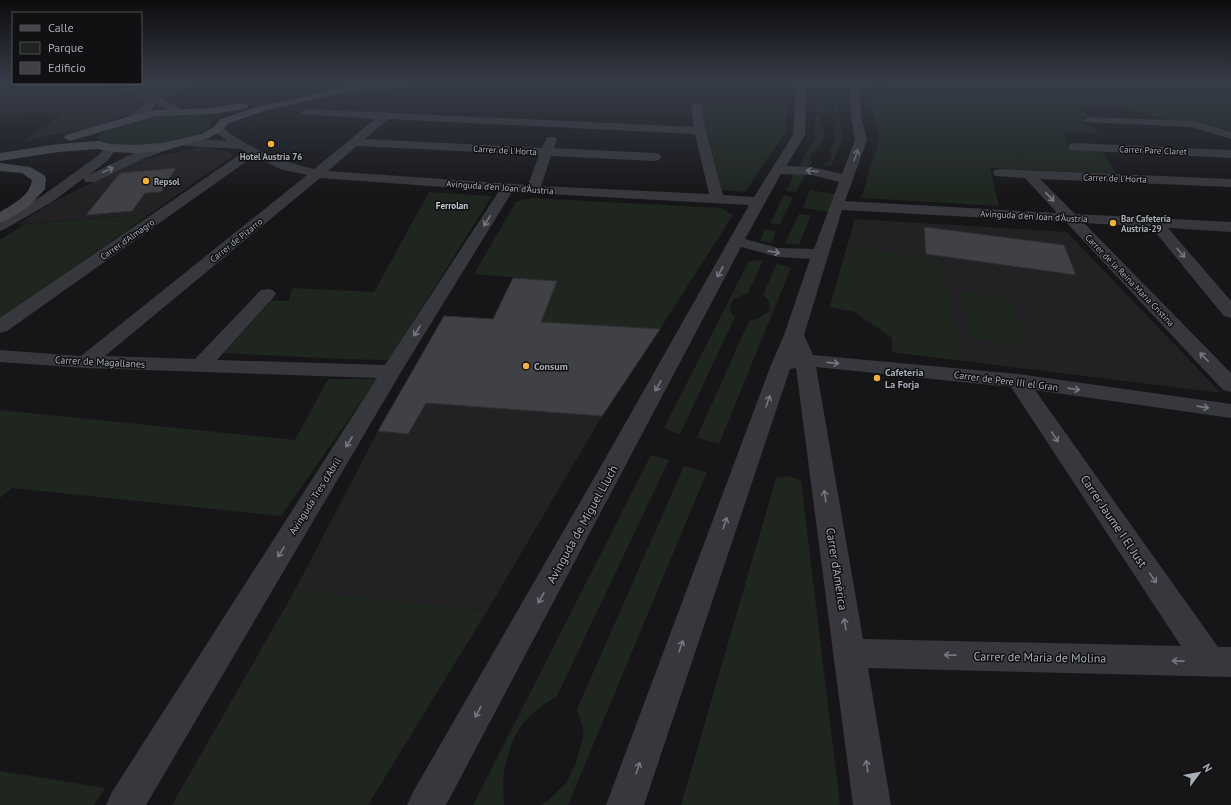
<svg xmlns="http://www.w3.org/2000/svg" width="1231" height="805" viewBox="0 0 1231 805" font-family="'PT Sans',sans-serif">
  <style>
    .built { fill: #222225 }
    .green { fill: #1e261f }
    .building { fill: #404145; stroke: #303034 }
    .lines { fill: none; stroke-linecap: round; stroke-linejoin: round }
    .minor { fill: #37383d; fill-rule: evenodd }
    .tertiary { fill: #37383d; fill-rule: evenodd }
    .secondary { fill: #45474d; fill-rule: evenodd }
    .oneway { stroke: #757881 }
    .poi-dot { fill: #f2b134; stroke: #111113; stroke-width: 1.5 }
    .labels { text-anchor: middle; dominant-baseline: central; stroke-width: 3; stroke-linejoin: round; paint-order: stroke }
    .far-street-label { font-size: 9px; fill: #a8adb8; stroke: #111113 }
    .far-poi-label { font-size: 9px; font-weight: bold; fill: #a8adb8; stroke: #111113; text-anchor: start }
    .far-neighbourhood-label { font-size: 9px; font-weight: bold; fill: #c9ccd4; stroke: #111113 }
    .street-label { font-size: 10px; fill: #a8adb8; stroke: #111113 }
    .poi-label { font-size: 10px; font-weight: bold; fill: #a8adb8; stroke: #111113; text-anchor: start }
    .near-street-label { font-size: 12px; fill: #a8adb8; stroke: #111113 }
  </style>
  <rect width="100%" height="100%" fill="#161618"/>
  <path class="built" d="M 0,82 L 141,83 L 198,82 L 170,97 L 142,107 L 134,112 L 82,131 L 55,134 L 23,142 L 64,113 L 23,113 L 13,117 L 0,117 Z
    M 202,147 L 227,151 L 233,156 L 150,214 L 18,224 L 53,202 L 135,161 Z
    M 855,219 L 1067,232 L 1221,393 L 892,352 L 892,338 L 855,312 L 830,307 Z
    M 445,316 L 660,329 L 602,416 L 487,611 L 295,590 L 378,431 Z"/>
  <path class="green" d="M 900,82 L 1231,82 L 1231,132 L 1194,121 L 1167,120 L 1123,107 L 1077,106 L 1092,118 L 1079,117 L 1099,133 L 1062,132 L 1069,143 L 1067,148 L 1103,151 L 1116,174 L 990,168 L 999,206 L 861,198 L 879,140 L 867,91 Z
    M 815,89 L 822,90 L 823,113 L 815,112 Z
    M 832,90 L 838,91 L 839,114 L 833,113 Z
    M 699,102 L 787,105 L 786,131 L 745,192 L 722,190 Z
    M 166,114 C 181,114 200,111 212,122 C 205,142 141,149 122,147 C 115,147 107,144 100,142 L 98,137 C 112,121 146,117 166,114 Z
    M 815,115 L 822,115 L 819,121 L 823,127 L 824,139 L 818,149 L 811,154 L 809,158 L 812,163 L 808,168 L 799,166 L 815,137 Z
    M 834,116 L 840,117 L 842,141 L 831,166 L 822,165 L 829,161 L 832,156 L 830,150 L 835,141 L 834,130 L 837,123 Z
    M 795,172 L 806,173 L 796,192 L 786,191 Z
    M 810,190 L 835,194 L 828,212 L 803,208 Z
    M 429,192 L 492,196 L 389,360 L 342,359 L 224,353 L 271,301 L 289,301 L 292,288 L 374,292 Z
    M 784,195 L 793,197 L 780,225 L 770,223 Z
    M 531,198 L 721,208 L 733,215 L 660,329 L 541,322 L 556,281 L 474,274 L 516,202 Z
    M 150,214 L 0,319 L 0,240 L 25,224 Z
    M 799,214 L 811,215 L 799,245 L 785,243 Z
    M 765,229 L 776,231 L 772,243 L 760,241 Z
    M 847,246 L 942,260 L 962,361 L 892,352 L 892,338 L 855,312 L 830,307 Z
    M 763,260 L 748,293 L 733,299 C 729,307 729,311 735,317 L 680,434 L 664,428 L 749,261 Z
    M 777,263 L 791,268 L 719,444 L 697,437 L 749,321 L 757,319 L 769,311 C 770,303 769,300 763,295 Z
    M 960,291 L 1011,298 L 1027,347 L 970,339 Z
    M 328,379 L 377,379 L 281,516 L 12,488 L 0,498 L 0,410 L 295,440 Z
    M 651,455 L 669,460 L 557,696 C 526,714 512,732 505,768 C 502,779 504,793 504,805 L 473,805 Z
    M 684,466 L 707,472 L 568,805 L 540,805 L 549,800 L 566,783 L 576,763 L 584,733 L 577,709 Z
    M 790,476 L 801,481 L 840,805 L 681,805 L 776,478 Z
    M 295,590 L 487,611 L 368,805 L 172,805 Z
    M 0,771 L 105,788 L 94,805 L 0,805 Z"/>
  <path class="building" d="M 176,168 L 161,192 L 145,193 L 132,211 L 86,215 L 120,173 Z
    M 924,227 L 1064,245 L 1076,275 L 926,254 Z
    M 513,278 L 557,281 L 541,322 L 660,329 L 602,416 L 426,403 L 408,434 L 378,431 L 444,316 L 493,319 Z"/>
  <g class="lines">
    <path class="minor" d="M 792,82 L 802,82 L 806,87 L 805,135 L 786,166 L 812,167 L 842,174 L 855,140 L 851,116 L 850,91 L 853,82 L 861,82 L 862,84 L 860,91 L 861,116 L 867,140 L 845,201 L 1057,213 L 1025,178 L 995,176 L 993,173 L 995,170 L 1000,169 L 1231,179 L 1231,187 L 1040,179 L 1075,214 L 1231,222 L 1231,232 L 1168,228 L 1231,301 L 1231,318 L 1224,316 L 1151,227 L 1084,223 L 1231,373 L 1231,392 L 1223,390 L 1066,222 L 842,210 L 804,335 L 813,355 L 1018,374 L 1231,404 L 1231,418 L 1035,390 L 1218,647 L 1231,647 L 1231,677 L 868,668 L 891,805 L 853,805 L 796,368 L 790,369 L 644,805 L 606,805 L 771,365 L 784,335 L 810,259 L 778,257 L 741,247 L 446,805 L 407,805 L 413,792 L 605,459 L 749,205 L 512,192 L 401,372 L 146,805 L 106,805 L 112,792 L 377,378 L 86,368 L 0,362 L 0,350 L 81,356 L 307,175 L 280,169 L 254,156 L 7,331 L 0,333 L 0,318 L 245,151 L 241,149 L 186,146 L 182,145 L 180,142 L 182,139 L 186,138 L 227,141 L 212,129 L 214,127 L 222,127 C 247,148 282,162 314,169 L 375,119 L 302,114 L 301,112 L 306,109 L 694,127 L 691,106 L 696,103 L 701,106 L 706,131 L 723,195 L 754,197 L 793,135 L 796,87 ZM 388,119 L 695,134 L 709,194 L 541,186 L 551,156 L 655,161 L 659,160 L 661,157 L 659,154 L 655,153 L 554,148 L 557,139 L 555,137 L 547,137 L 542,148 L 365,139 ZM 357,146 L 539,155 L 528,185 L 328,171 ZM 781,174 L 812,175 L 839,182 L 814,249 L 778,248 L 745,239 ZM 320,178 L 499,191 L 385,365 L 217,360 L 273,298 L 276,294 L 273,290 L 267,289 L 261,290 L 195,359 L 105,356 ZM 816,367 L 1011,387 L 1181,646 L 863,639 Z
      M 98,83 C 129,83 138,88 164,100 C 170,103 179,106 183,111 L 178,114 L 156,104 C 152,112 138,121 130,119 L 129,117 L 130,115 L 145,105 L 146,100 L 127,90 L 100,85 Z
      M 1089,117 L 1193,121 L 1231,132 L 1231,139 L 1192,127 L 1085,122 L 1083,120 Z
      M 1074,143 L 1231,150 L 1231,158 L 1070,150 L 1068,147 L 1070,144 Z"/>
    <path class="tertiary" d="M 163,143 L 167,144 L 169,147 L 167,150 L 140,160 L 95,182 L 85,182 L 84,178 L 52,202 L 5,229 L 0,231 L 0,220 L 42,196 L 99,155 L 107,145 L 115,145 L 117,148 L 107,161 L 89,175 L 132,154 Z"/>
    <path class="secondary" d="M 349,82 L 372,83 L 410,82 L 408,84 L 386,89 L 367,89 L 328,96 L 264,111 L 229,123 L 222,131 L 209,138 L 163,151 L 135,153 L 111,152 L 98,149 L 58,152 L 0,161 L 0,153 L 58,144 L 98,141 L 111,144 L 135,145 L 163,143 L 201,134 L 214,127 L 221,119 L 257,107 L 352,86 L 350,85 Z
      M 806,82 L 872,82 C 864,89 814,89 806,82 Z
      M 243,103 L 248,106 L 247,108 L 216,114 L 155,116 L 70,141 L 66,139 L 64,137 L 66,135 L 130,116 L 155,110 L 212,108 Z
      M 0,163 L 30,167 L 44,175 L 46,178 L 45,189 L 27,208 L 5,221 L 0,222 L 0,212 C 13,204 30,196 32,180 L 22,173 L 0,171 Z"/>
  </g>
  <defs><path id="oneway-shaft" d="M-6 0H5M1.5-3L5.5 0L1.5 3" fill="none" stroke-width="1.6" stroke-linecap="round" stroke-linejoin="round"/></defs>
  <g class="oneway">
    <use href="#oneway-shaft" transform="translate(856 155) rotate(-70)"/>
    <use href="#oneway-shaft" transform="translate(108 170) rotate(-25)"/>
    <use href="#oneway-shaft" transform="translate(812 171) rotate(-174)"/>
    <use href="#oneway-shaft" transform="translate(1050 197) rotate(47)"/>
    <use href="#oneway-shaft" transform="translate(487 221) rotate(122)"/>
    <use href="#oneway-shaft" transform="translate(774 252) rotate(11)"/>
    <use href="#oneway-shaft" transform="translate(1181 253) rotate(50)"/>
    <use href="#oneway-shaft" transform="translate(720 272) rotate(119)"/>
    <use href="#oneway-shaft" transform="translate(417 331) rotate(122)"/>
    <use href="#oneway-shaft" transform="translate(1204 357) rotate(-134)"/>
    <use href="#oneway-shaft" transform="translate(833 363) rotate(6)"/>
    <use href="#oneway-shaft" transform="translate(658 386) rotate(119)"/>
    <use href="#oneway-shaft" transform="translate(1074 389) rotate(8)"/>
    <use href="#oneway-shaft" transform="translate(768 401) rotate(-71)"/>
    <use href="#oneway-shaft" transform="translate(1203 407) rotate(8)"/>
    <use href="#oneway-shaft" transform="translate(1055 437) rotate(56)"/>
    <use href="#oneway-shaft" transform="translate(349 442) rotate(122)"/>
    <use href="#oneway-shaft" transform="translate(825 496) rotate(-99)"/>
    <use href="#oneway-shaft" transform="translate(725 523) rotate(-71)"/>
    <use href="#oneway-shaft" transform="translate(281 552) rotate(122)"/>
    <use href="#oneway-shaft" transform="translate(1153 578) rotate(56)"/>
    <use href="#oneway-shaft" transform="translate(541 598) rotate(119)"/>
    <use href="#oneway-shaft" transform="translate(845 624) rotate(-99)"/>
    <use href="#oneway-shaft" transform="translate(681 646) rotate(-71)"/>
    <use href="#oneway-shaft" transform="translate(950 655) rotate(-179)"/>
    <use href="#oneway-shaft" transform="translate(1178 661) rotate(-179)"/>
    <use href="#oneway-shaft" transform="translate(478 712) rotate(119)"/>
    <use href="#oneway-shaft" transform="translate(867 766) rotate(-98)"/>
    <use href="#oneway-shaft" transform="translate(638 768) rotate(-71)"/>
  </g>
  <linearGradient id="sky" x2="0" y2="1"><stop stop-color="#0c0c0d"/><stop offset="0.42" stop-color="#363c48"/><stop offset="1" stop-color="#363c48" stop-opacity="0"/></linearGradient>
  <rect width="1231" height="195" fill="url(#sky)"/>
  <g class="poi-dot">
    <circle cx="271" cy="144" r="4"/>
    <circle cx="146" cy="181" r="4"/>
    <circle cx="1113" cy="223" r="4"/>
    <circle cx="526" cy="366" r="4"/>
    <circle cx="877" cy="378" r="4"/>
  </g>
  <g class="labels">
    <g class="far-street-label">
      <text transform="translate(505 150) rotate(3)">Carrer de l'Horta</text>
      <text transform="translate(1153 150) rotate(2)">Carrer Pare Claret</text>
      <text transform="translate(1115 178) rotate(2)">Carrer de l'Horta</text>
      <text transform="translate(500 187) rotate(4)">Avinguda d'en Joan d'Àustria</text>
      <text transform="translate(1034 216) rotate(3)">Avinguda d'en Joan d'Àustria</text>
      <text transform="translate(127 239) rotate(-35)">Carrer d'Almagro</text>
      <text transform="translate(236 240) rotate(-39)">Carrer de Pizarro</text>
      <text transform="translate(1130 280) rotate(46)">Carrer de la Reina Maria Cristina</text>
    </g>
    <g class="far-poi-label">
      <text x="271" y="156" text-anchor="middle">Hotel Austria 76</text>
      <text x="154" y="181">Repsol</text>
      <text x="1121" y="218">Bar Cafetería<tspan x="1121" dy="10">Austria-29</tspan></text>
    </g>
    <g class="far-neighbourhood-label">
      <text x="452" y="205">Ferrolan</text>
    </g>
    <g class="street-label">
      <text transform="translate(100 362) rotate(3)">Carrer de Magallanes</text>
      <text transform="translate(1006 381) rotate(7)">Carrer de Pere III el Gran</text>
      <text transform="translate(315 496) rotate(-58)">Avinguda Tres d'Abril</text>
    </g>
    <g class="poi-label">
      <text x="534" y="366">Consum</text>
      <text x="885" y="372">Cafeteria<tspan x="885" dy="12">La Forja</tspan></text>
    </g>
    <g class="near-street-label">
      <text transform="translate(1114 521) rotate(56)">Carrer Jaume I El Just</text>
      <text transform="translate(582 524) rotate(-61)">Avinguda de Miguel Lluch</text>
      <text transform="translate(837 569) rotate(81)">Carrer d'Amèrica</text>
      <text transform="translate(1040 657) rotate(1)">Carrer de Maria de Molina</text>
    </g>
  </g>
  <rect x="12" y="12" width="130" height="72" fill="#111113" stroke="#4d4f55"/>
  <rect x="20" y="25" width="20" height="6" fill="#45474d" stroke="#4d4f55"/>
  <text x="48" y="32" font-size="12" fill="#a8adb8">Calle</text>
  <rect x="20" y="42" width="20" height="12" fill="#1e261f" stroke="#4d4f55"/>
  <text x="48" y="52" font-size="12" fill="#a8adb8">Parque</text>
  <rect x="20" y="62" width="20" height="12" fill="#404145" stroke="#4d4f55"/>
  <text x="48" y="72" font-size="12" fill="#a8adb8">Edificio</text>
  <g transform="translate(1199 773) rotate(58)" stroke="#111113" stroke-width="3" paint-order="stroke">
  <path d="M0-3L7 15L0 10L-7 15Z" fill="#a8adb8"/>
  <text y="-6" font-size="11" font-weight="bold" text-anchor="middle" fill="#a8adb8">N</text>
  </g>
</svg>
